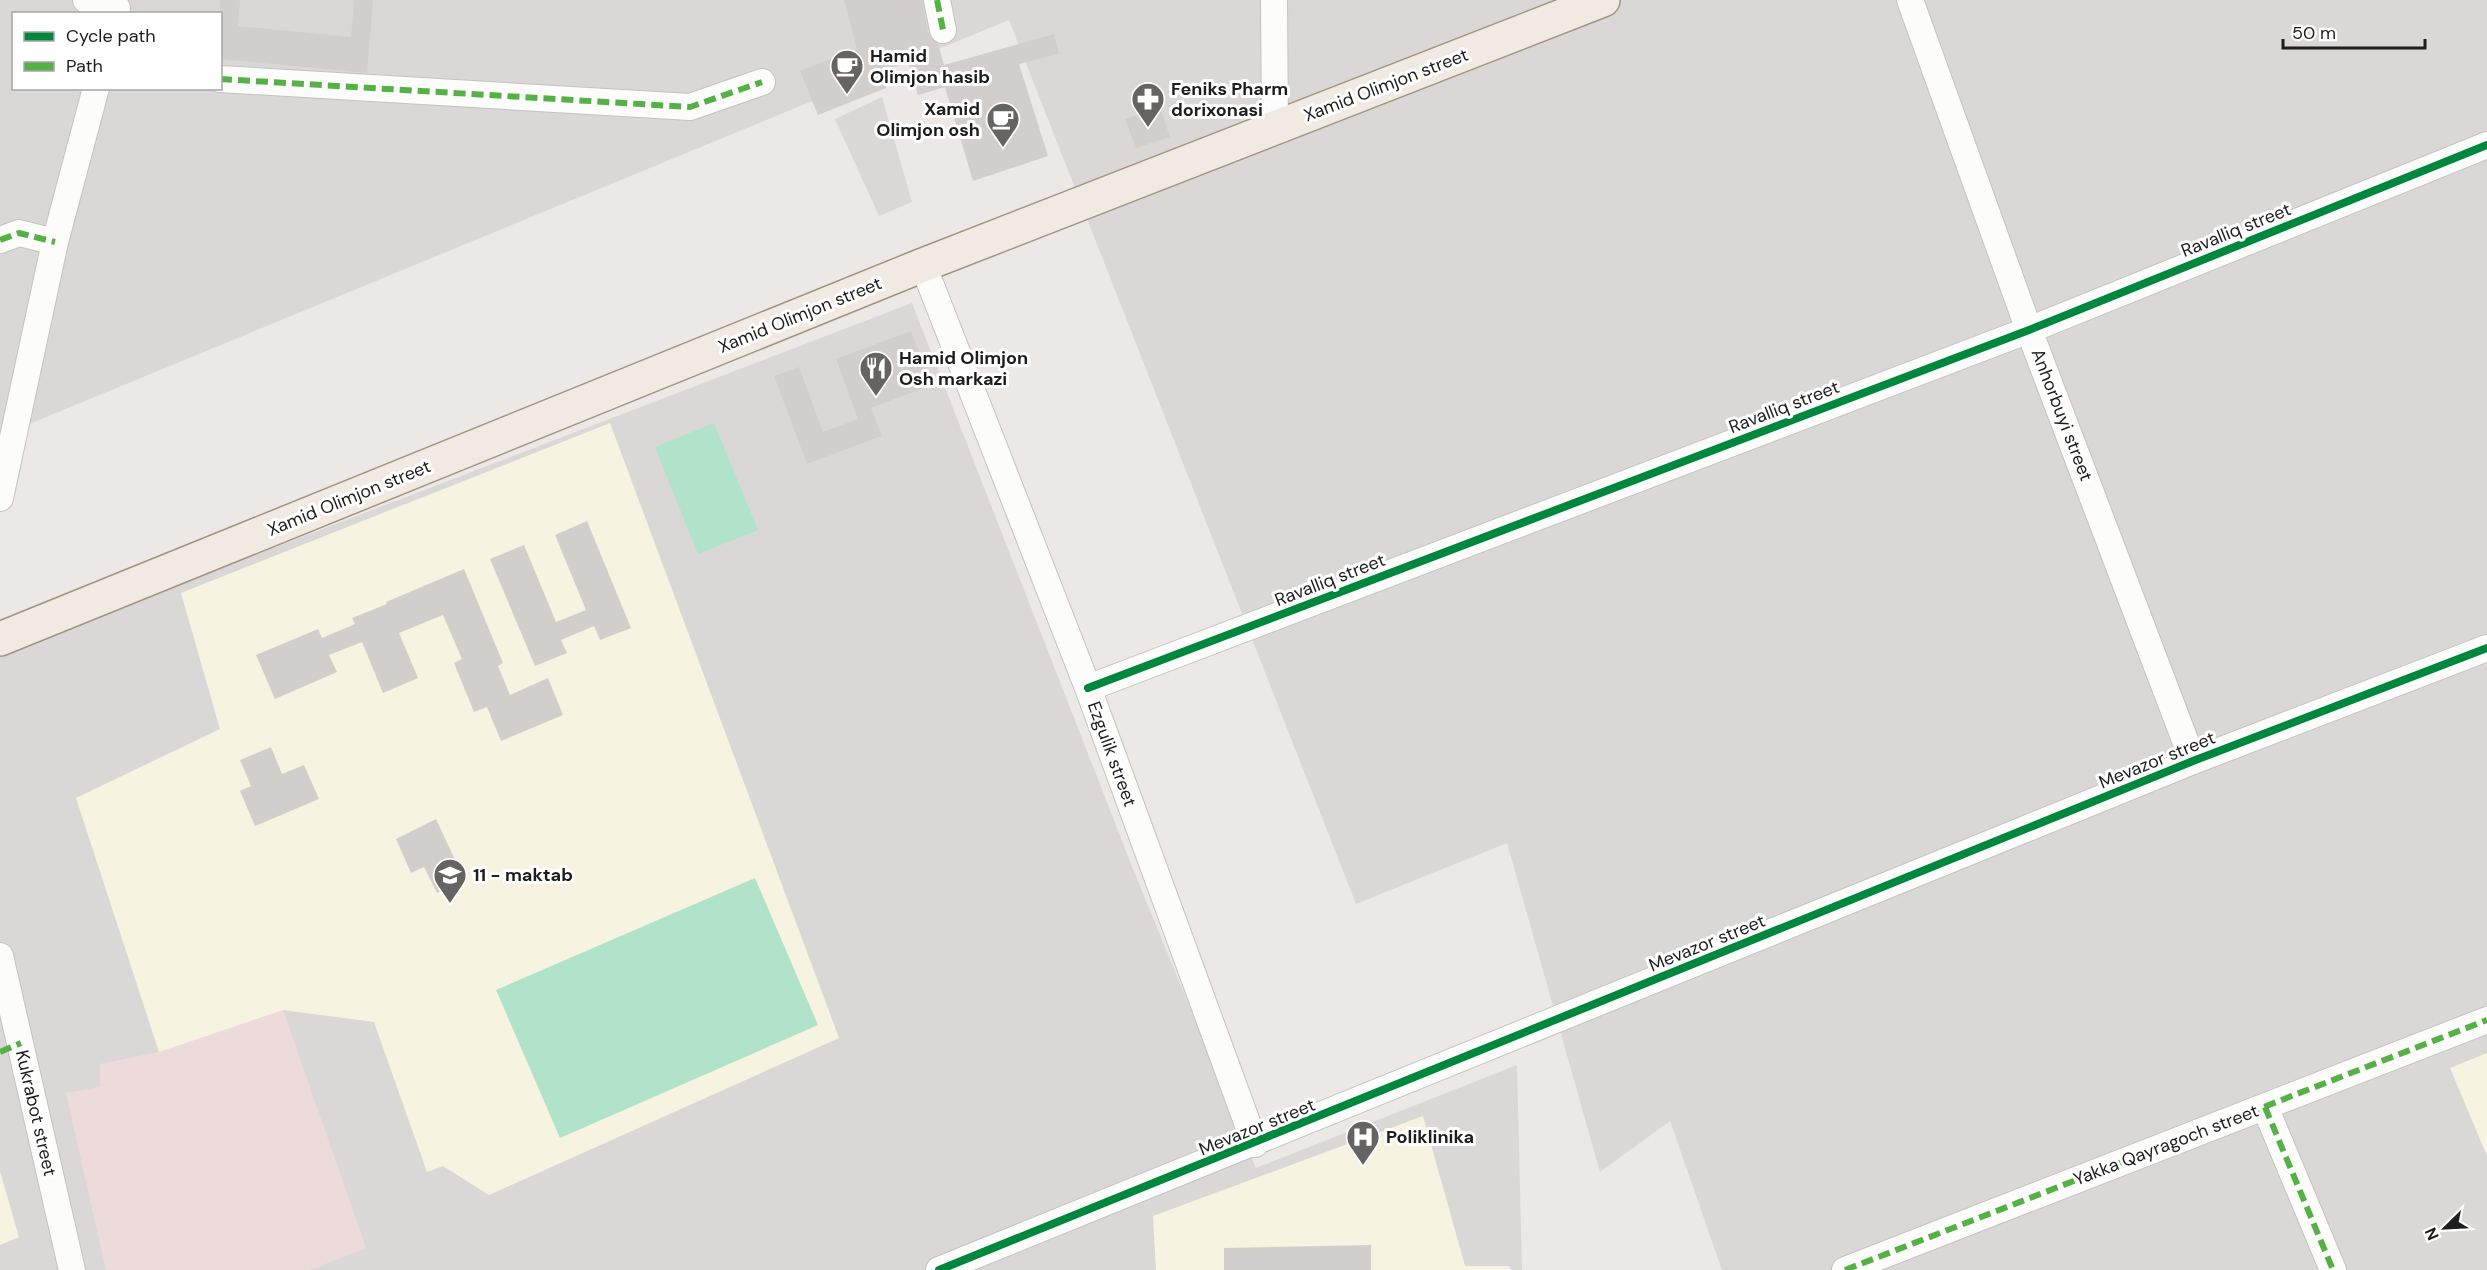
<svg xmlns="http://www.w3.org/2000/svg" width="2487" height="1270" viewBox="0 0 2487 1270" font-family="'DM Sans',sans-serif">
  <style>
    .residential { fill: #dad8d7; fill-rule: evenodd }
    .commercial { fill: #eddbdb }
    .education { fill: #f6f3e0 }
    .pitch { fill: #b1e2ca }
    .building { fill: #d2cecc }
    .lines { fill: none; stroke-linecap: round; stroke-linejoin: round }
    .minor-casing { stroke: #c4c3c1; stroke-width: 28 }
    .major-casing { stroke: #a19482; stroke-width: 36 }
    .minor { stroke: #fcfcfb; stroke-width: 26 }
    .major { stroke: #f0eae3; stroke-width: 33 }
    .quiet { stroke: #55b145; stroke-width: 6; stroke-dasharray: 12 6; stroke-linecap: butt }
    .cycleway-casing { stroke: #fff; stroke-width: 11 }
    .cycleway { stroke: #00873e; stroke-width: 8 }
    .labels { text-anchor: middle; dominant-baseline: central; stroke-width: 6; stroke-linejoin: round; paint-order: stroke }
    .poi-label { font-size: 18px; font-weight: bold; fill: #1d1d1d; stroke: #fff; text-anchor: start }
    .street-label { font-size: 18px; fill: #1d1d1d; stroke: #fff }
  </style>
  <rect width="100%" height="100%" fill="#ebe8e5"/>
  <path class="residential" d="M 0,0 L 2487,0 L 2487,1270 L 1722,1270 L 1670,1121 L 1600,1172 L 1507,843 L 1356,904 L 1009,20 L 0,436 ZM 14,14 L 220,14 L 220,88 L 14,88 Z
    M 882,97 L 912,202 L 879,216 L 835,119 Z
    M 912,303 L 1133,869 L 1256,1168 L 1517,1065 L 1522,1270 L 0,1270 L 0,656 L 174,586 Z"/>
  <path class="commercial" d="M 283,1010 L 366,1248 L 310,1270 L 106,1270 L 66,1093 L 100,1087 L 100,1064 L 159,1052 Z"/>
  <path class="education" d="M 610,423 L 839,1038 L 489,1195 L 443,1166 L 427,1172 L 374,1022 L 283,1010 L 159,1052 L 76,798 L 220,729 L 181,593 Z
    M 2487,1053 L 2487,1156 L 2450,1068 Z
    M 1423,1116 L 1465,1266 L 1508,1266 L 1512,1270 L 1156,1270 L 1153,1216 Z
    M 0,1171 L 19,1237 L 0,1245 Z"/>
  <path class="pitch" d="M 714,423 L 758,530 L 698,554 L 655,447 Z
    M 755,878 L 818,1025 L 560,1138 L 496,990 Z"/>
  <path class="building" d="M 220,0 L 240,0 L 238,26 L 351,37 L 354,0 L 373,0 L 367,73 L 220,59 Z
    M 844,0 L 922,0 L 928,33 L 938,44 L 944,65 L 1054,34 L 1059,54 L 1019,64 L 1048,156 L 973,181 L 945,87 L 918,95 L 907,58 L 879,69 L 886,88 L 818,115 L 800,71 L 857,49 Z
    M 1160,107 L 1170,137 L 1136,148 L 1125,119 Z
    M 911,331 L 931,385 L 871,408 L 882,436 L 807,464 L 774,376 L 799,367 L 823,432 L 858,419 L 836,359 Z
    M 587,521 L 631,628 L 600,640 L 594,626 L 561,640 L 567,653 L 535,666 L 490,559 L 524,545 L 556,622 L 586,610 L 555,535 Z
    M 464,569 L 503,663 L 498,666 L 510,695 L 548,678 L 563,715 L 501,741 L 487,707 L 474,712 L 454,663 L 462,659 L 443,615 L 399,633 L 418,678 L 383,693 L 362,642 L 329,655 L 337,672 L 275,699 L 256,655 L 318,629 L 322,638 L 355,624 L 352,618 L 387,604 L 386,602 Z
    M 271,747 L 282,774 L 304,765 L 319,799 L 255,826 L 240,791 L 251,786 L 240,760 Z
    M 436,819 L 464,879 L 437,893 L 424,867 L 411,873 L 396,839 Z
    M 1371,1245 L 1371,1270 L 1224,1270 L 1224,1248 Z"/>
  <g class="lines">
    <defs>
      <path id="minor" d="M 86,0 L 117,8
        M 937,0 L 943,30
        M 1274,0 L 1275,128
        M 1910,0 L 2029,330 L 2193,761
        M 220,79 L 690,107 L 762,82
        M 0,240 L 19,233 L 55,242
        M 923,265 L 1088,688 L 1255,1144
        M 0,498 L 55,242 L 96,88
        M 1088,688 L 2029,330 L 2487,145
        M 0,956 L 72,1270
        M 2265,1107 L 2333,1270
        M 939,1270 L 2193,761 L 2487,648
        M 1845,1270 L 2487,1020"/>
      <path id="major" d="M 0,639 L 923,265 L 1603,0"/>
    </defs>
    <use href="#minor" class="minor-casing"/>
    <use href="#major" class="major-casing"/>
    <use href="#minor" class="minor"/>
    <use href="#major" class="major"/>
    <path class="quiet" d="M 937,0 L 943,30
      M 220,79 L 690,107 L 762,82
      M 0,240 L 19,233 L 55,242
      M 0,1052 L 21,1043
      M 2265,1107 L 2333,1270
      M 1845,1270 L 2487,1020"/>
    <defs>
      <path id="cycleway" d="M 1088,688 L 2029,330 L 2487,145
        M 939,1270 L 2193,761 L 2487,648"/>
    </defs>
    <use href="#cycleway" class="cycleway-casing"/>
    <use href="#cycleway" class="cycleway"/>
  </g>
  <defs>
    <symbol id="cafe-pin" viewBox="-11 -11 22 30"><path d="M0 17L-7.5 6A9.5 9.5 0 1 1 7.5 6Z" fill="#656463" stroke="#fff"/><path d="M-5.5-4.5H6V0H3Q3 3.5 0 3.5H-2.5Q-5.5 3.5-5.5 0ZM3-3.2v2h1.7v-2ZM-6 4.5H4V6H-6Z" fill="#fff"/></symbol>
    <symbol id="pharmacy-pin" viewBox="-11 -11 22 30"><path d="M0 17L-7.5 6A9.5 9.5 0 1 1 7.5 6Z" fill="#656463" stroke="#fff"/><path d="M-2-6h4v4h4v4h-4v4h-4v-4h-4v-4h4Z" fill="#fff"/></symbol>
    <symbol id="restaurant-pin" viewBox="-11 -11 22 30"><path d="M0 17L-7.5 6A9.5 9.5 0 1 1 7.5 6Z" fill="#656463" stroke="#fff"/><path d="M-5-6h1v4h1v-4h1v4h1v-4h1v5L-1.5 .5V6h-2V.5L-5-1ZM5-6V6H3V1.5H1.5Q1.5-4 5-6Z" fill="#fff"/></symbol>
    <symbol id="school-pin" viewBox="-11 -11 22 30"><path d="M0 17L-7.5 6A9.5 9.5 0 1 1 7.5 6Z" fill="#656463" stroke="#fff"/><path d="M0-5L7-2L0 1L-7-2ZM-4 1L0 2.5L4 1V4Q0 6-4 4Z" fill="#fff"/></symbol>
    <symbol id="hospital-pin" viewBox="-11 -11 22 30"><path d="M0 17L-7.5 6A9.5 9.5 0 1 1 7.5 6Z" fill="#656463" stroke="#fff"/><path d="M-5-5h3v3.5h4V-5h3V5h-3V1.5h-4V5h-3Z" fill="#fff"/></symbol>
  </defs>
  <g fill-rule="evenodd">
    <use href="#cafe-pin" x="828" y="47" width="38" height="52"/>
    <use href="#pharmacy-pin" x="1129" y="80" width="38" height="52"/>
    <use href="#cafe-pin" x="984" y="100" width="38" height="52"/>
    <use href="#restaurant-pin" x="857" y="349" width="38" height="52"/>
    <use href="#school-pin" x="431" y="856" width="38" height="52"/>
    <use href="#hospital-pin" x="1344" y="1118" width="38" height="52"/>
  </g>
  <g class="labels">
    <g class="poi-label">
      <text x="870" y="56">Hamid<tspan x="870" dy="21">Olimjon hasib</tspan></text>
      <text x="1171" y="89">Feniks Pharm<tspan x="1171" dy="21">dorixonasi</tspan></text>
      <text x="980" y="109" text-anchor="end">Xamid<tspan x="980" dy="21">Olimjon osh</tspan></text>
      <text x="899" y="358">Hamid Olimjon<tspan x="899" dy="21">Osh markazi</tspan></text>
      <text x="473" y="875">11 - maktab</text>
      <text x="1386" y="1137">Poliklinika</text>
    </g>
    <g class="street-label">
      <text transform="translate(1386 85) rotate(-21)">Xamid Olimjon street</text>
      <text transform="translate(2236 230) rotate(-22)">Ravalliq street</text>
      <text transform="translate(800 315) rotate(-22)">Xamid Olimjon street</text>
      <text transform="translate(1784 407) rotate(-21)">Ravalliq street</text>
      <text transform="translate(2062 415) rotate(69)">Anhorbuyi street</text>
      <text transform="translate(349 498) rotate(-22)">Xamid Olimjon street</text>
      <text transform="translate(1330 580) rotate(-21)">Ravalliq street</text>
      <text transform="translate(1112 754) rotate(70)">Ezgulik street</text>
      <text transform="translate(2157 760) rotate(-22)">Mevazor street</text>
      <text transform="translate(1707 943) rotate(-22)">Mevazor street</text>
      <text transform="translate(36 1113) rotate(77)">Kukrabot street</text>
      <text transform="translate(1257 1127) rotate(-22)">Mevazor street</text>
      <text transform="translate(2166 1145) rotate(-21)">Yakka Qayragoch street</text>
    </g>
  </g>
  <rect x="12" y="12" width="210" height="78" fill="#ffffff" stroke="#a5a5a5" stroke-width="1.5"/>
  <rect x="24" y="32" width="30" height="9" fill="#00873e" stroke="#a5a5a5" stroke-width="1.5"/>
  <text x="66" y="42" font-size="18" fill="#1d1d1d">Cycle path</text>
  <rect x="24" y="62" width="30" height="9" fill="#55b145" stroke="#a5a5a5" stroke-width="1.5"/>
  <text x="66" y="72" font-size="18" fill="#1d1d1d">Path</text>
  <g transform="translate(2445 1228) rotate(246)" stroke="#ffffff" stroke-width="4.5" paint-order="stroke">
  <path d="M0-4.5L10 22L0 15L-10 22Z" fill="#1d1d1d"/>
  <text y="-9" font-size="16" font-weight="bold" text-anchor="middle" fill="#1d1d1d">N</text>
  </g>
  <path d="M2283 39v9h142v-9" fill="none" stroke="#1d1d1d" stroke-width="3"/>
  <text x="2292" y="39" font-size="18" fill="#1d1d1d" stroke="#ffffff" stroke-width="4.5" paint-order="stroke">50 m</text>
</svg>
